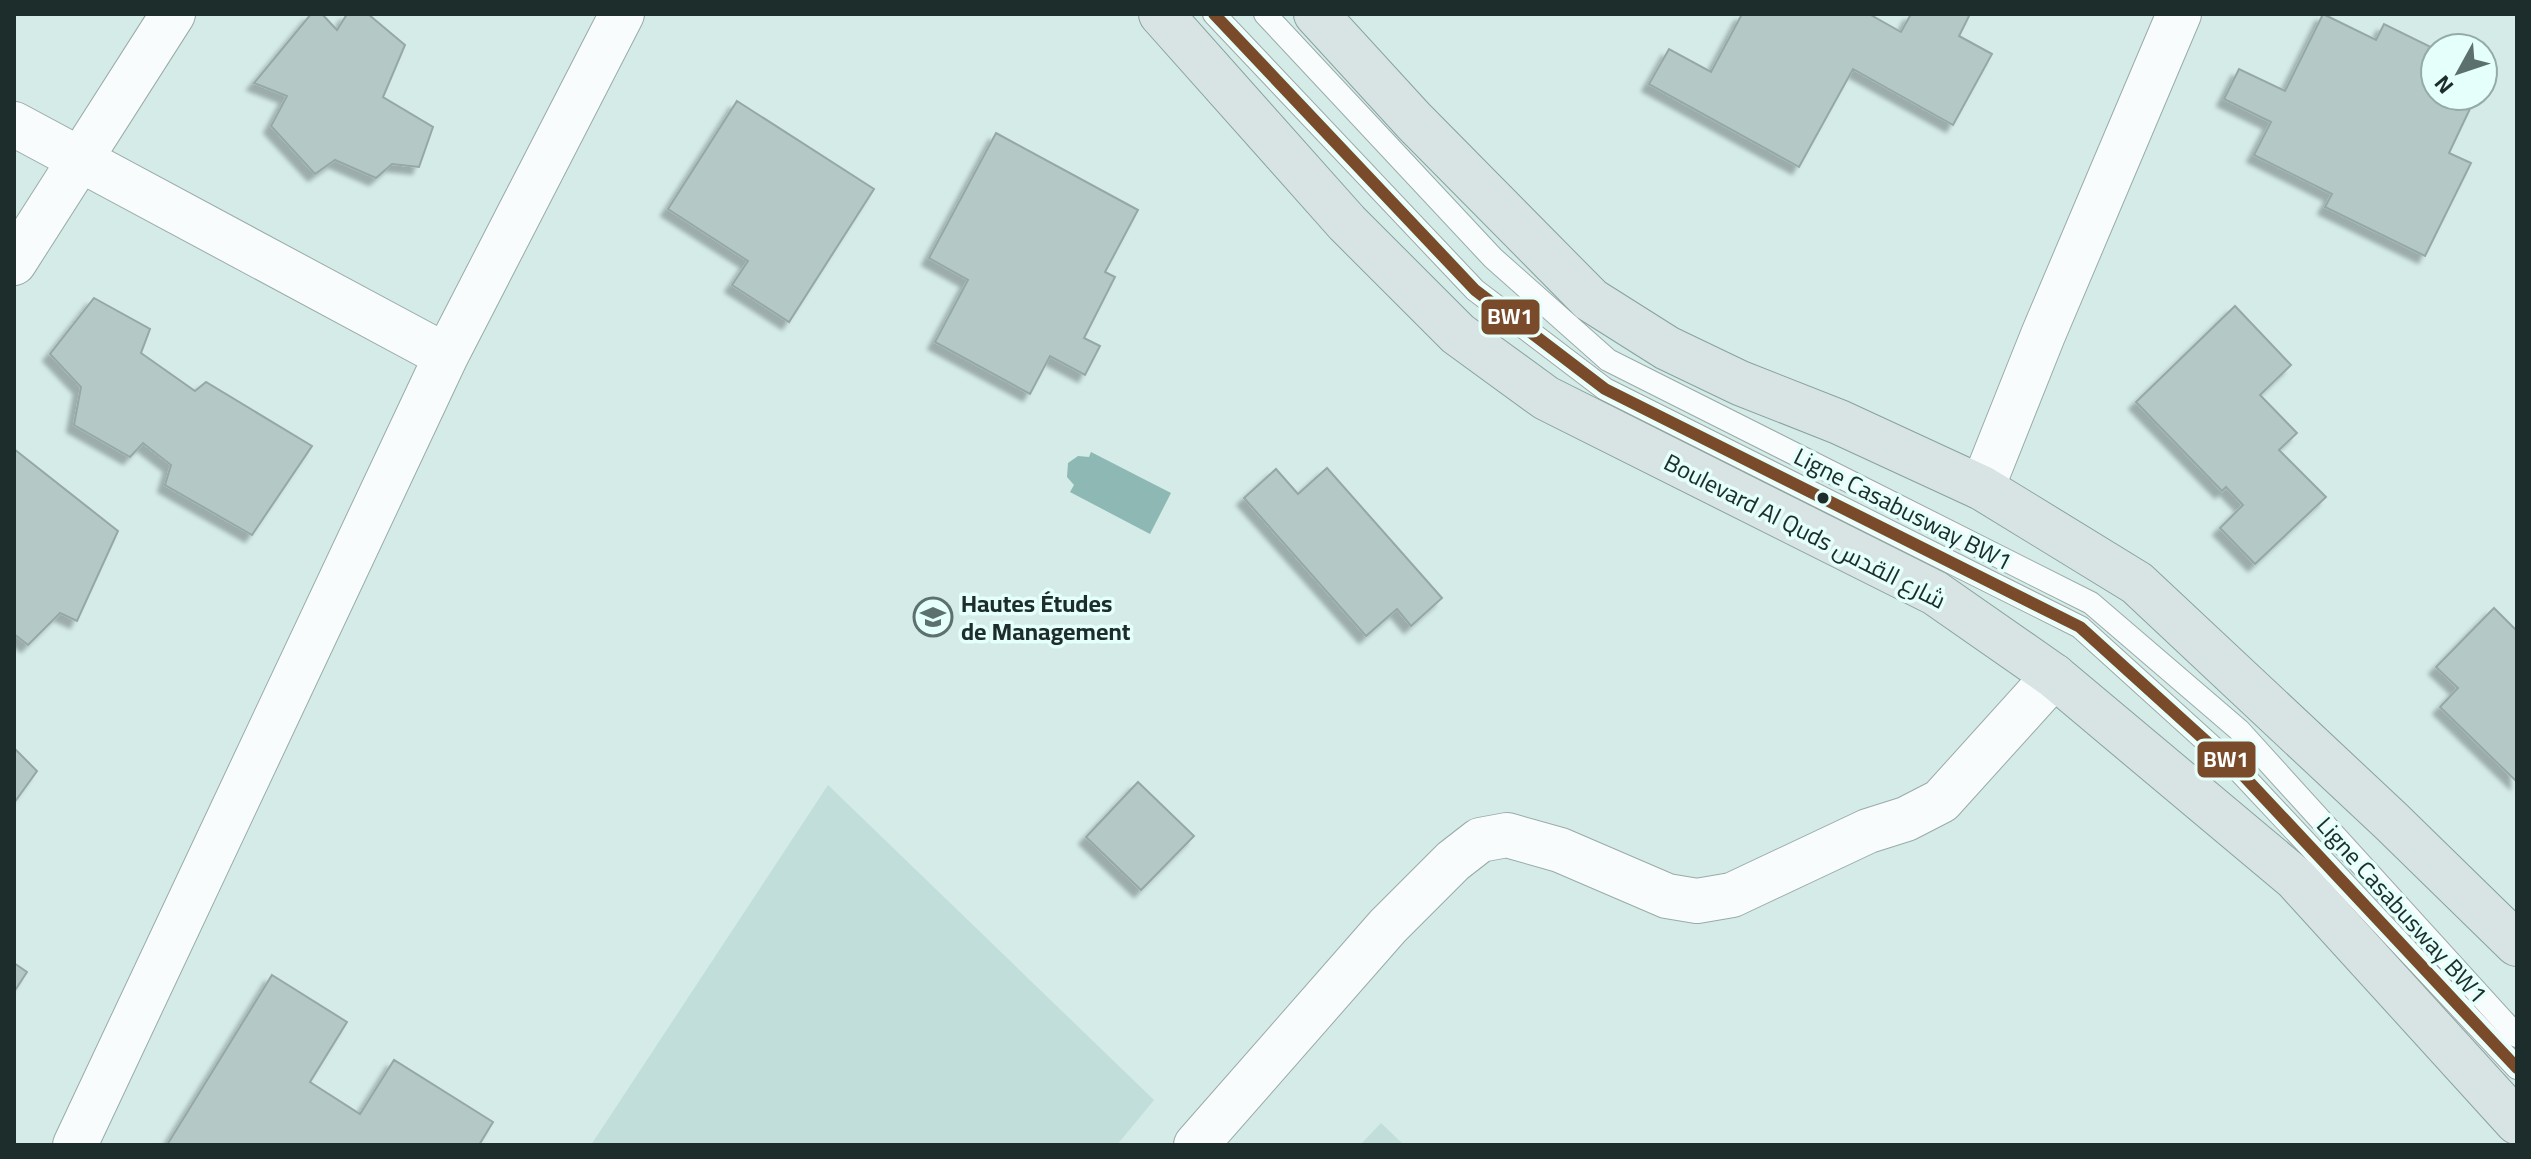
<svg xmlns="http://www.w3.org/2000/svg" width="2531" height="1159" viewBox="0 0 2531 1159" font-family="Georgia,Cairo,serif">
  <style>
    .green { fill: #c1deda }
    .water { fill: #8db8b3 }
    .building { fill: #b4c8c5; stroke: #96a8a6; stroke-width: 2; filter: url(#shadow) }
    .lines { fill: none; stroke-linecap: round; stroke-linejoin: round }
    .lane-casing { stroke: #99aba8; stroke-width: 24 }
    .street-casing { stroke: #99aba8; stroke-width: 46 }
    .primary-casing { stroke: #89a29f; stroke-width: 46 }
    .lane { stroke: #f9fcfc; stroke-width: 22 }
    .street { stroke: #f9fcfc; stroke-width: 44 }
    .primary { stroke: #d8e4e3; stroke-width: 44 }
    .bus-1-casing { stroke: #e5fffb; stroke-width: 18 }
    .bus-1 { stroke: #7a4b2a; stroke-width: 12 }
    .bus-dot { fill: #1c2d2b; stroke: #e5fffb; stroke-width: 3 }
    .labels { text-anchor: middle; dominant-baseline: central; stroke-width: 7; stroke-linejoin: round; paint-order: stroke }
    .street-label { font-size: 24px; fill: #1c2d2b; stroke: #e5fffb }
    .poi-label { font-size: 24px; font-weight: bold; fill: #1c2d2b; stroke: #e5fffb; text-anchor: start }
    .line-badge { stroke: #e5fffb; stroke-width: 3 }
    .badge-label { font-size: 22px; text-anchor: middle; font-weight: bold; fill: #fff }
  </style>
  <defs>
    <filter id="shadow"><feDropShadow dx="-7" dy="7" stdDeviation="2" flood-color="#0004"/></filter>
  </defs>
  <rect width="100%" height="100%" fill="#d4ebe8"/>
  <path class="green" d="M 828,785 L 1154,1100 L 1117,1145 L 591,1145 Z
    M 1381,1123 L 1404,1145 L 1360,1145 Z"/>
  <path class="water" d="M 1091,452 L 1171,493 L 1150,534 L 1070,492 L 1074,485 L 1067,477 L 1068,463 L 1078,456 L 1089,457 Z"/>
  <path class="building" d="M 311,14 L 322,14 L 337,30 L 347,14 L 368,14 L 405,45 L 383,97 L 433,127 L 419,167 L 392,164 L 376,178 L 335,160 L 315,174 L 271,126 L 287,96 L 254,83 Z
    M 1742,14 L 1869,14 L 1901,32 L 1911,14 L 1970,14 L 1959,36 L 1992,54 L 1953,125 L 1853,69 L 1799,167 L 1649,84 L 1669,49 L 1711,72 Z
    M 2323,14 L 2376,40 L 2384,24 L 2435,49 L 2435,96 L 2476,96 L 2449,153 L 2471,163 L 2425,256 L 2325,207 L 2332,194 L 2254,155 L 2271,122 L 2224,99 L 2239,69 L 2285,91 Z
    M 737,101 L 874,189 L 789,322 L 732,285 L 748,261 L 668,209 Z
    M 996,133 L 1138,210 L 1105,272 L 1115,277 L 1084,338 L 1100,346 L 1085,375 L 1050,356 L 1030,394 L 935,342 L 968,280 L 929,258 Z
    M 94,298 L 150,329 L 141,353 L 195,391 L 206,382 L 312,446 L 252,535 L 165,485 L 171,465 L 143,443 L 130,457 L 74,425 L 81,387 L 50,354 Z
    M 2235,306 L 2291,365 L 2260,395 L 2297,433 L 2279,450 L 2326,497 L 2255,564 L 2220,528 L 2243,505 L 2226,487 L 2222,491 L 2136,402 Z
    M 14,449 L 118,531 L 77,621 L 60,613 L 28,645 L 14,634 Z
    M 1327,468 L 1442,598 L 1411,626 L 1397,609 L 1366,636 L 1244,498 L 1276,469 L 1298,494 Z
    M 2494,608 L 2517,631 L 2517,782 L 2440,707 L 2458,688 L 2436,667 Z
    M 14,748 L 37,771 L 14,803 Z
    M 1138,782 L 1194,836 L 1141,890 L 1086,837 Z
    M 14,963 L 27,972 L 14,992 Z
    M 272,975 L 347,1022 L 310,1082 L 360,1114 L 394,1060 L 493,1122 L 479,1145 L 167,1145 Z"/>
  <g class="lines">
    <defs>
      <path id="lane" d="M 1214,14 L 1475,290 L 1605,389 L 2080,627 L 2240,772 L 2517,1068
        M 1265,14 L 1493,258 L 1608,360 L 2091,603 L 2239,730 L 2517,1036"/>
      <path id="street" d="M 14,124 L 446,356
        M 14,263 L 173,14
        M 1982,488 L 2043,335 L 2179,14
        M 75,1145 L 446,356 L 622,14
        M 1196,1145 L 1388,926 L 1453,861 L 1480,840 L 1507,835 L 1560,850 L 1667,896 L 1697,901 L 1732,895 L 1868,831 L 1906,819 L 1941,801 L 2054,676"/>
      <path id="primary" d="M 1161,14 L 1347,223 L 1458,334 L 1546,398 L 1935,593 L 2054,676 L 2296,879 L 2517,1122
        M 1316,14 L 1414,121 L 1591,300 L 1667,348 L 1740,383 L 1839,422 L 1982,488 L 2137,583 L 2391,821 L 2517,944"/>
    </defs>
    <use href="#lane" class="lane-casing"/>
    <use href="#street" class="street-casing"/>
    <use href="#primary" class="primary-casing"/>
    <use href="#lane" class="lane"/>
    <use href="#street" class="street"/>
    <use href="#primary" class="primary"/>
    <defs>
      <path id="bus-1" d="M 1214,14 L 1475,290 L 1605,389 L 2080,627 L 2240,772 L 2517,1068"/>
    </defs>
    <use href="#bus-1" class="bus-1-casing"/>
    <use href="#bus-1" class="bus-1"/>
  </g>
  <defs>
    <symbol id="university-ring" viewBox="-11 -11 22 22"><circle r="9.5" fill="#e5fffb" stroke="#5c706d" stroke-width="1.5"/><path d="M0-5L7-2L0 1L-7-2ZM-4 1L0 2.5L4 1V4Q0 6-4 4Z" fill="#5c706d"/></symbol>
  </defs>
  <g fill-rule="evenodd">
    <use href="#university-ring" x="911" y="595" width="44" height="44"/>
  </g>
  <circle class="bus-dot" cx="1823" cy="498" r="7"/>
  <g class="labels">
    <g class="street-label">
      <text transform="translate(1903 509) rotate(27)">Ligne Casabusway BW1</text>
      <text transform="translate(1805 531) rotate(27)">Boulevard Al Quds شارع القدس</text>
      <text transform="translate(2402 910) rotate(48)">Ligne Casabusway BW1</text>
    </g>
    <g class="poi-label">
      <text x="961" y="603">Hautes Études<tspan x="961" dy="28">de Management</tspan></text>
    </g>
  </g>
  <g class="line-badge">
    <rect x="1480" y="298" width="61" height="38" rx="8" fill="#7a4b2a"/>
    <rect x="2196" y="740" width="61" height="39" rx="8" fill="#7a4b2a"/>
  </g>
  <g class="badge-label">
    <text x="1510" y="324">BW1</text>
    <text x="2226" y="767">BW1</text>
  </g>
  <rect width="2531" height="1159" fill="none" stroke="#1c2d2b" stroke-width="32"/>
  <g transform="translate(2459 72) rotate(230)"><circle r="38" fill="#e5fffb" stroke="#95aba8" stroke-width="2"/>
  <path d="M0-6L14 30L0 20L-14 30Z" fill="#5c706d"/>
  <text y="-12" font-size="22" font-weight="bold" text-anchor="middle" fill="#1c2d2b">N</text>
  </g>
</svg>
